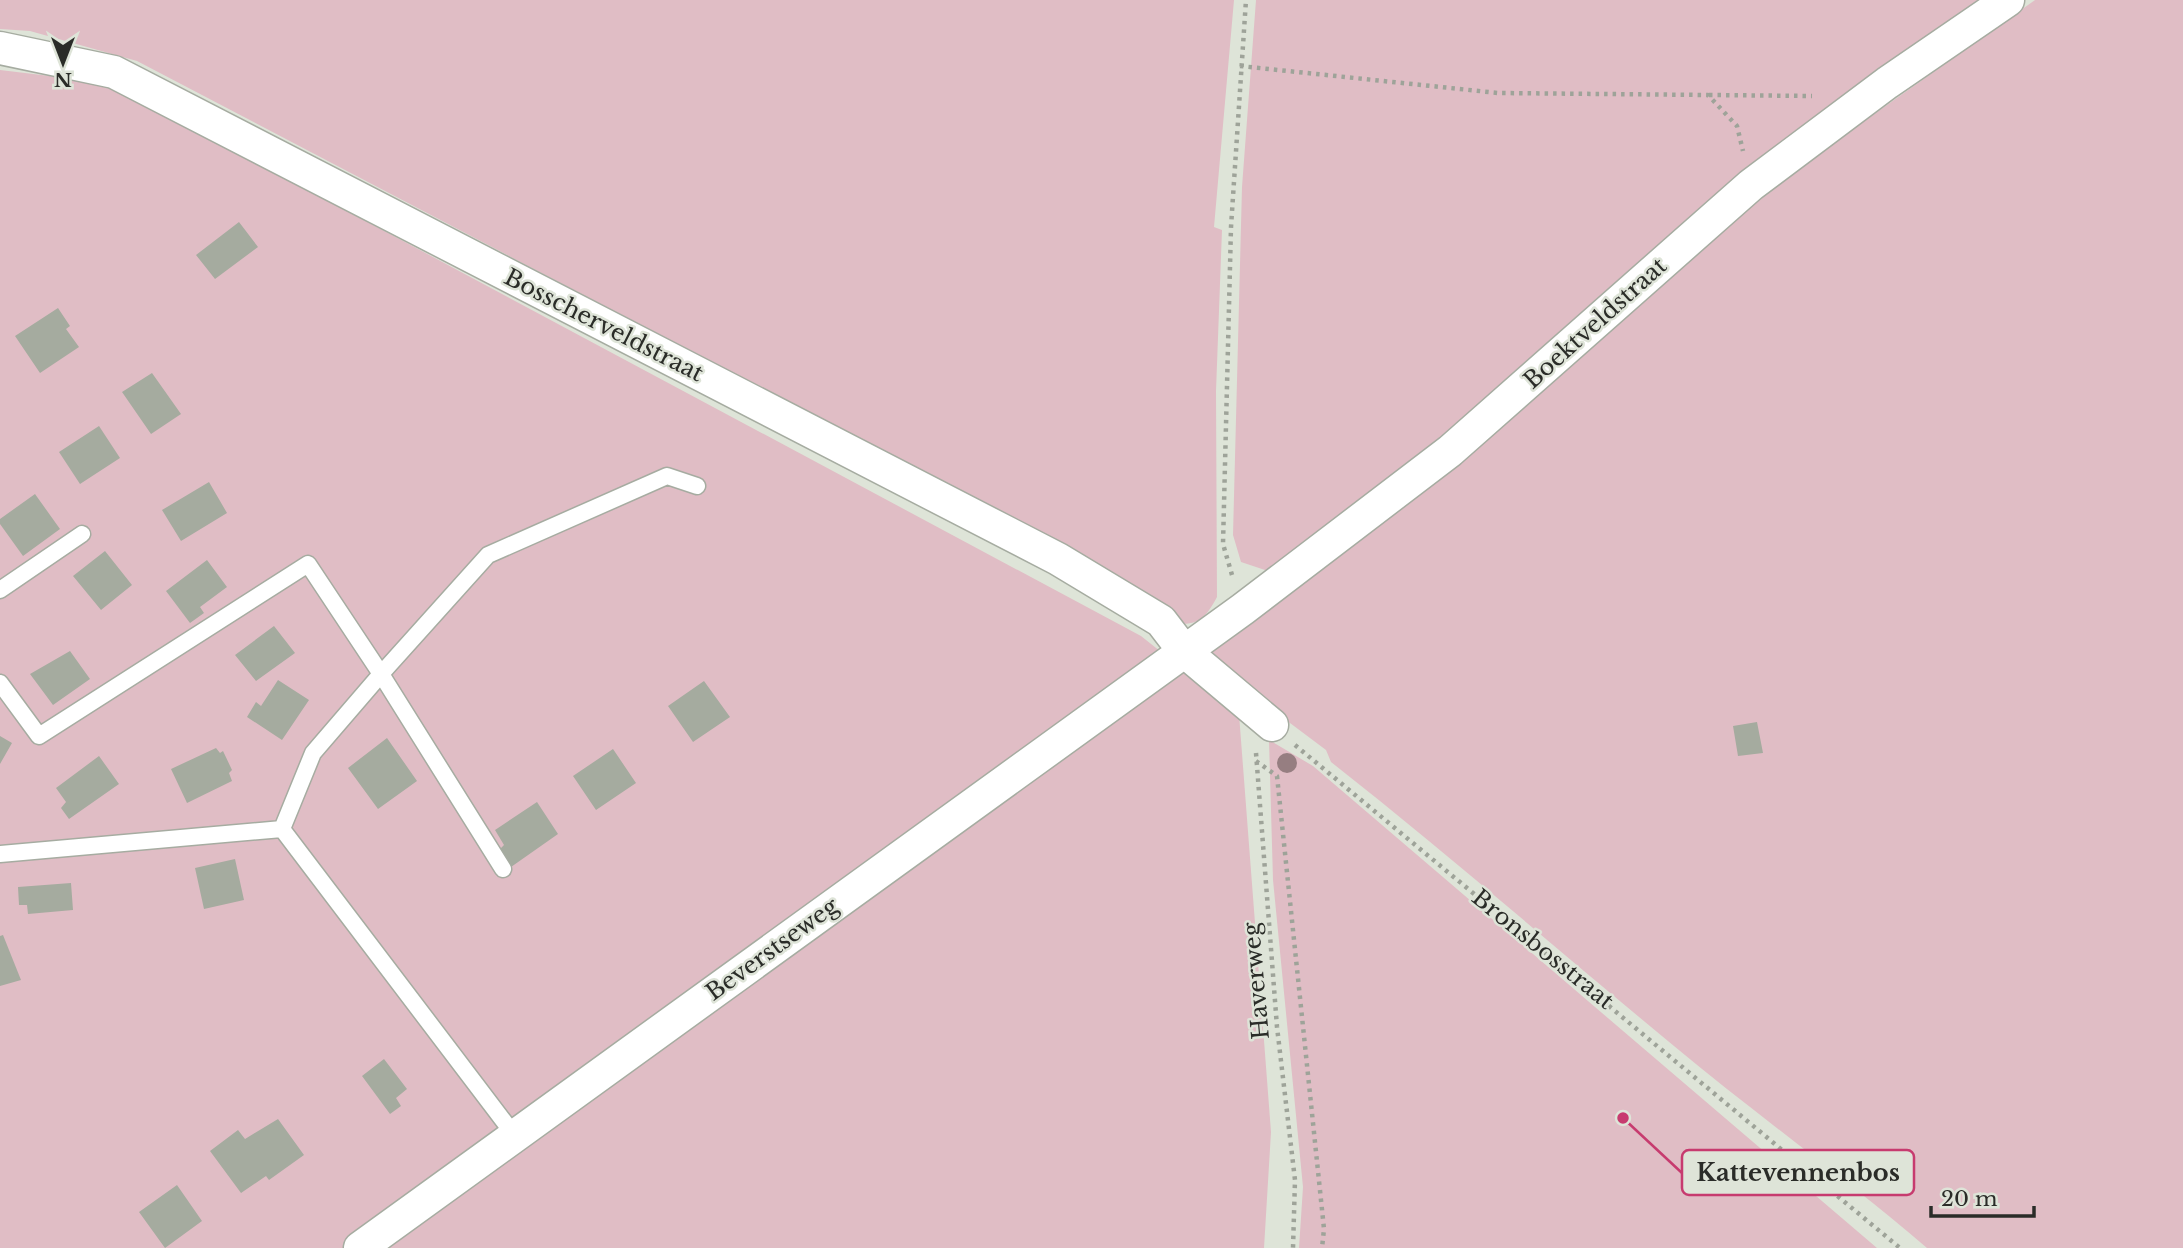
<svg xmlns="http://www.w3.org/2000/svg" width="2183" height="1248" viewBox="0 0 2183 1248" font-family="'Libre Baskerville',serif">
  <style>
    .green { fill: #e0bdc5 }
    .building { fill: #a5ab9f }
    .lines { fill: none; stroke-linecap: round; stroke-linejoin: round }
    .lane-casing { stroke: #a6aca1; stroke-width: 19 }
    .street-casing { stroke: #a6aca1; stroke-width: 35 }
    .path { stroke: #9ea399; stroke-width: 4.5; stroke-dasharray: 3.5 5; stroke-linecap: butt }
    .lane { stroke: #fff; stroke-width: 16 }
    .street { stroke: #fff; stroke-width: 32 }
    .tree { fill: #967e81 }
    .labels { text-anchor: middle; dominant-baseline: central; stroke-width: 5; stroke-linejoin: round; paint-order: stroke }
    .street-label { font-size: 23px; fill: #2a2c28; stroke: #dee4d8 }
    .leader { fill: none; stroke: #c73b6f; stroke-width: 2.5 }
    .callout-dot { fill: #c73b6f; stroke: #dee4d8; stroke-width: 2.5 }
    .callout { fill: #dee4d8; stroke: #c73b6f; stroke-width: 2.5 }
    .callout-label { font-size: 24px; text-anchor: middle; font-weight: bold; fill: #2a2c28 }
  </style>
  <rect width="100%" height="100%" fill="#dee4d8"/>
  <path class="green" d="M 0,0 L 1234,0 L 1214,227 L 1222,230 L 1216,391 L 1217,597 C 1207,616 1198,627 1175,623 L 1034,531 L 137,61 L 30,31 L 0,29 Z
    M 1256,0 L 1988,0 L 1409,468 L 1268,571 L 1241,562 L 1233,535 L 1242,187 Z
    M 2035,0 L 2183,0 L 2183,1248 L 1927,1248 C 1845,1178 1757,1115 1674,1046 C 1560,952 1448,854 1331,762 L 1326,750 L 1282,717 L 1210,652 L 1801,166 Z
    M 0,70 L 108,83 L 1141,636 L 1239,714 L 1271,1132 L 1264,1248 L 0,1248 Z
    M 1269,740 L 1313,766 L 1877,1248 L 1299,1248 L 1303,1187 L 1273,880 Z"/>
  <path class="building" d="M 239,222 L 258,247 L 215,279 L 196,255 Z
    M 58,308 L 70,326 L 66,329 L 79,347 L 40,373 L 15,336 Z
    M 152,373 L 181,414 L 151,434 L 122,392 Z
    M 99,426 L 120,458 L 80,484 L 59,452 Z
    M 209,482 L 227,513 L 181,541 L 162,510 Z
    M 35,494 L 60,529 L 23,556 L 0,524 L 0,519 Z
    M 105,551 L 132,585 L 101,610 L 73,576 Z
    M 207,560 L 227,587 L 200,607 L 204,613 L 190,623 L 166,591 Z
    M 274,626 L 295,653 L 256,681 L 235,655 Z
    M 70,651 L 90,679 L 53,705 L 30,674 Z
    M 278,680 L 309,700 L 282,740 L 247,717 L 256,702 L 261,706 Z
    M 704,681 L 730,717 L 693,742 L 668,706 Z
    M 1757,722 L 1763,753 L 1738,756 L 1733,726 Z
    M 0,736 L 12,743 L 0,764 Z
    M 387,738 L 417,781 L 378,809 L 348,768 Z
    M 216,748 L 220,753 L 223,751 L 232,770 L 229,773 L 232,781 L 187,803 L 171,769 Z
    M 613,749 L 636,783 L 596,810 L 573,776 Z
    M 99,756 L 119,784 L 69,819 L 61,808 L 66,802 L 56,788 Z
    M 537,802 L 558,834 L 511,867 L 499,850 L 504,845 L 495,830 Z
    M 235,859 L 244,900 L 204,909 L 195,868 Z
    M 71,883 L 73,910 L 28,914 L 27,905 L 19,905 L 18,887 Z
    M 3,935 L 21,980 L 0,986 L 0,936 Z
    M 384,1059 L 407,1089 L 396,1098 L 401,1106 L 390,1114 L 362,1076 Z
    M 278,1119 L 304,1155 L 269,1180 L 266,1176 L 241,1193 L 210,1151 L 238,1130 L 245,1139 Z
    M 177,1185 L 202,1221 L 165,1248 L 139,1212 Z"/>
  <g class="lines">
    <defs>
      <path id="lane" d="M 0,590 L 82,534
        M 0,683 L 39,736 L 308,564 L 381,674 L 313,753 L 282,829 L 515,1136
        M 0,854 L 282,829
        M 503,869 L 381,674 L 488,555 L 667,476 L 697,486"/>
      <path id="street" d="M 0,48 L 114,72 L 1058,559 L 1161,621 L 1184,651 L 1272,725
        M 360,1248 L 1243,609 L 1450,451 L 1751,185 L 1887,83 L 2008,0"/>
    </defs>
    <use href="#lane" class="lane-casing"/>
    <use href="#street" class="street-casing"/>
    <path class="path" d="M 1240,66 L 1498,93 L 1708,95 L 1737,126 L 1743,151
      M 1709,95 L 1812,96
      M 1232,575 L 1223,544 L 1231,227 L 1246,0
      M 1295,745 L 1900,1248
      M 1256,753 L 1277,1027 L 1295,1180 L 1293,1248
      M 1256,761 L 1277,776 L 1324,1229 L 1322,1248"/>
    <use href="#lane" class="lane"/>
    <use href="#street" class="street"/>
  </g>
  <circle class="tree" cx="1287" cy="763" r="10"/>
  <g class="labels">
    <g class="street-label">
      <text transform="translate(1595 323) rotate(-42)">Boektveldstraat</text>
      <text transform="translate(604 325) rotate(27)">Bosscherveldstraat</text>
      <text transform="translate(772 949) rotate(-36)">Beverstseweg</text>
      <text transform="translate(1543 949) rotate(39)">Bronsbosstraat</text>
      <text transform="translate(1256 981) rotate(-95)">Haverweg</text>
    </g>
  </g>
  <path class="leader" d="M1623 1118L1682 1173"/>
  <circle class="callout-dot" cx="1623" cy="1118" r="7"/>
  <rect class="callout" x="1682" y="1150" width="232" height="45" rx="7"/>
  <g class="callout-label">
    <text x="1798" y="1181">Kattevennenbos</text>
  </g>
  <g transform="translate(63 63) rotate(180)" stroke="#dee4d8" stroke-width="5" paint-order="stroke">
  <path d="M0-5L12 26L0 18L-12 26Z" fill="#2a2c28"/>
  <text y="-10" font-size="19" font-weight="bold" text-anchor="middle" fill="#2a2c28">N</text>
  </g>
  <path d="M1931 1206v10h103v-10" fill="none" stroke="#2a2c28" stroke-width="3.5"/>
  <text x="1941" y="1206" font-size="21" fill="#2a2c28" stroke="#dee4d8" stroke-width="5" paint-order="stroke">20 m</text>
</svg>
